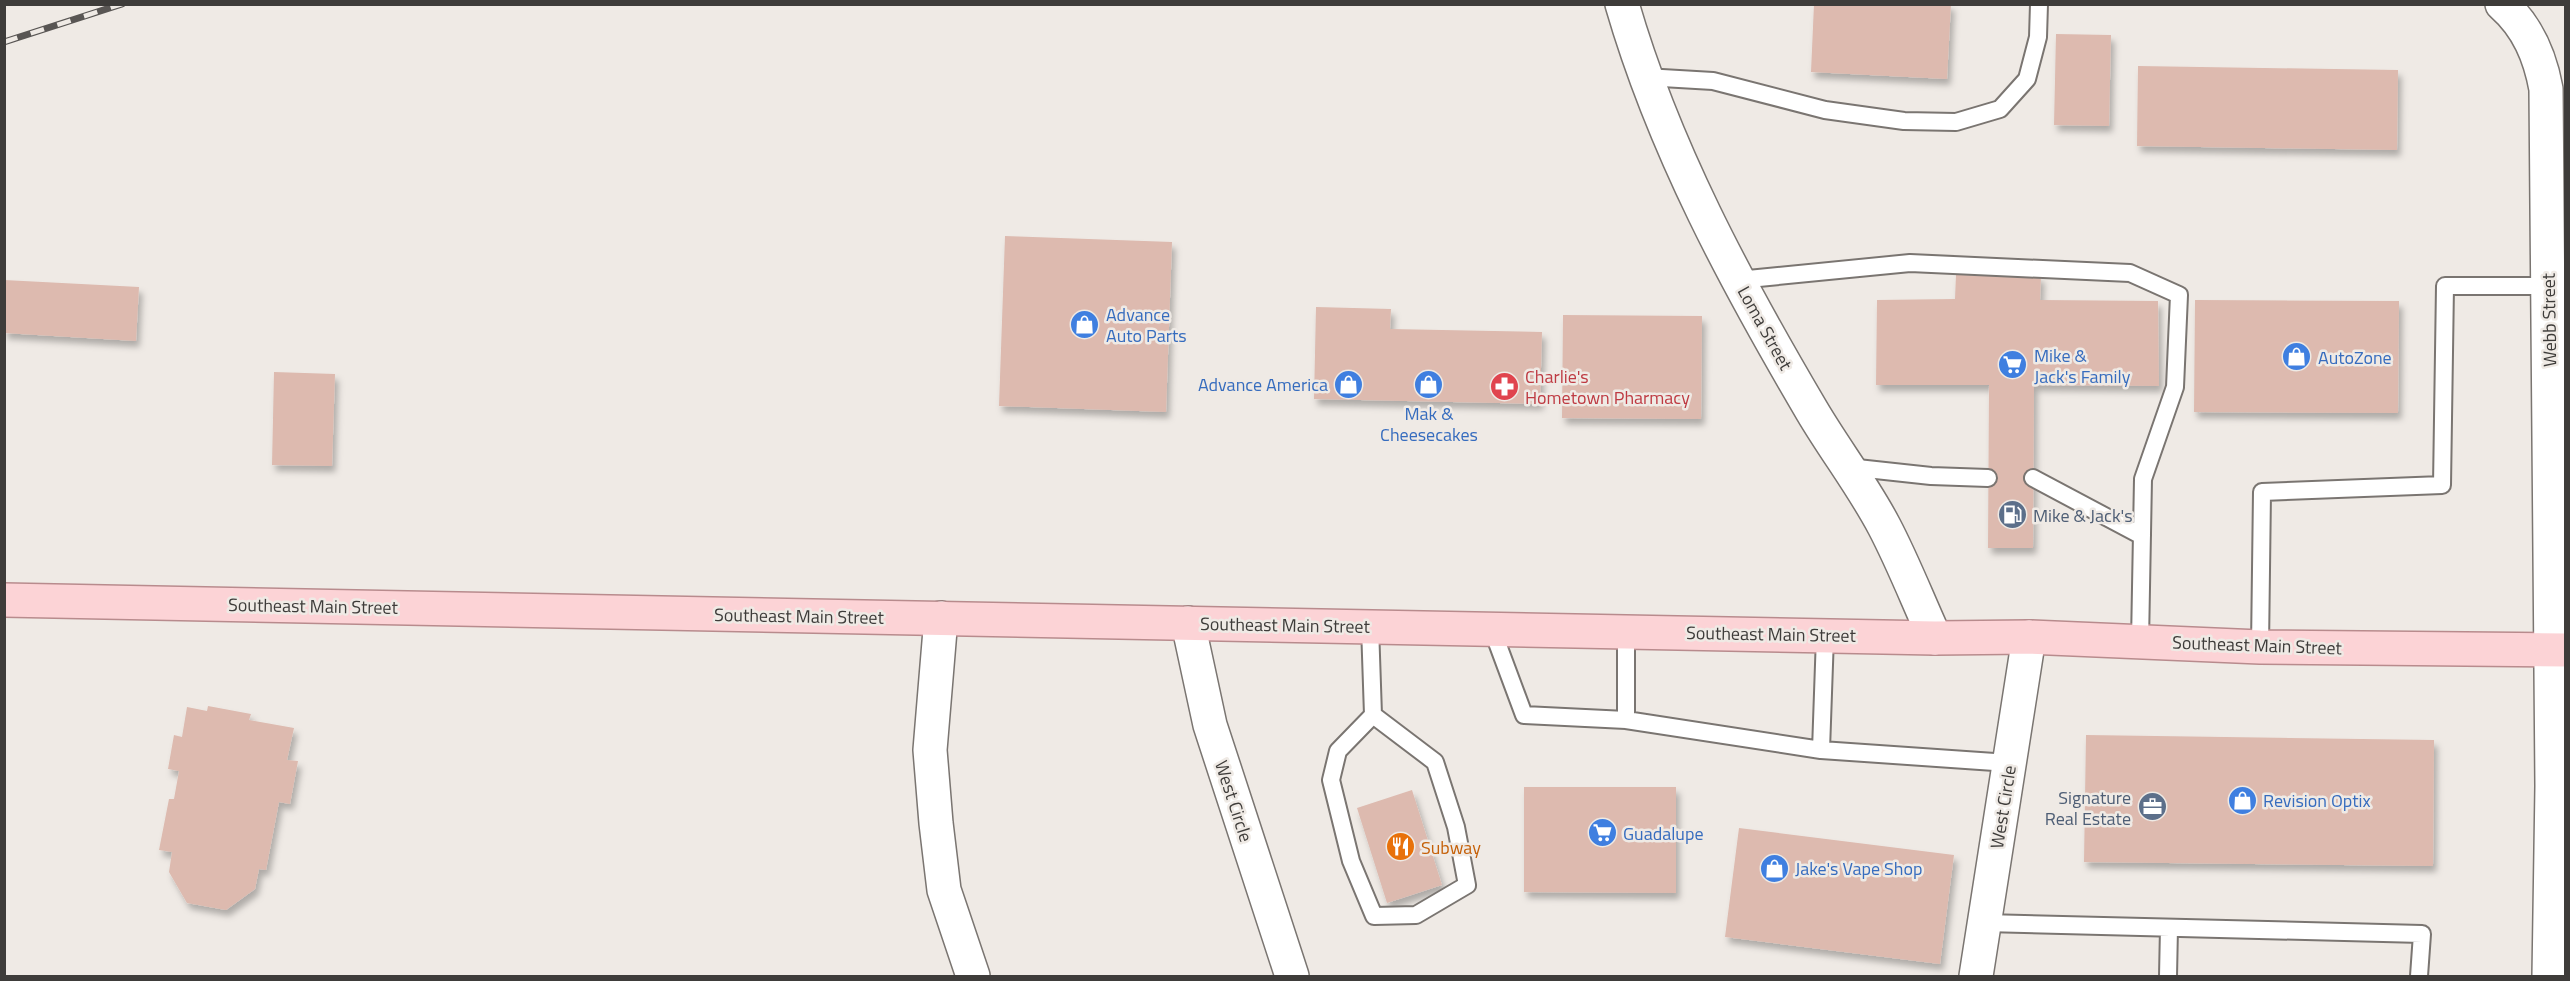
<svg xmlns="http://www.w3.org/2000/svg" width="2570" height="981" viewBox="0 0 2570 981" font-family="'Titillium Web',sans-serif">
  <style>
    .building { fill: #ddbaaf; filter: url(#shadow) }
    .lines { fill: none; stroke-linecap: round; stroke-linejoin: round }
    .lane-casing { stroke: #7a7571; stroke-width: 20 }
    .street-casing { stroke: #7a7571; stroke-width: 36 }
    .primary-casing { stroke: #b88b8d; stroke-width: 36 }
    .lane { stroke: #fff; stroke-width: 16 }
    .street { stroke: #fff; stroke-width: 33 }
    .primary { stroke: #fcd3d6; stroke-width: 33 }
    .rail-casing { stroke: #595654; stroke-width: 7 }
    .rail { stroke: #efeae5; stroke-width: 4.5; stroke-dasharray: 14; stroke-linecap: butt }
    .labels { text-anchor: middle; dominant-baseline: central; stroke-width: 5; stroke-linejoin: round; paint-order: stroke }
    .shop-label { font-size: 18px; fill: #366cbe; stroke: #efeae5; text-anchor: start }
    .street-label { font-size: 18px; fill: #3e3c3a; stroke: #efeae5 }
    .health-label { font-size: 18px; fill: #be3a42; stroke: #efeae5; text-anchor: start }
    .service-label { font-size: 18px; fill: #4e5e75; stroke: #efeae5; text-anchor: start }
    .food-label { font-size: 18px; fill: #c56008; stroke: #efeae5; text-anchor: start }
  </style>
  <defs>
    <filter id="shadow"><feDropShadow dx="3.5" dy="6" stdDeviation="3" flood-color="#0004"/></filter>
  </defs>
  <rect width="100%" height="100%" fill="#efeae5"/>
  <path class="building" d="M 1814,4 L 1951,4 L 1947,79 L 1811,72 Z
    M 2056,34 L 2111,35 L 2109,126 L 2054,125 Z
    M 2138,66 L 2398,70 L 2397,150 L 2137,146 Z
    M 1005,236 L 1172,242 L 1166,412 L 999,406 Z
    M 1956,275 L 2041,276 L 2040,300 L 2158,301 L 2159,386 L 2034,385 L 2033,548 L 1988,548 L 1989,385 L 1876,385 L 1877,300 L 1955,299 Z
    M 4,280 L 139,287 L 136,341 L 4,333 Z
    M 2195,300 L 2399,301 L 2398,413 L 2194,412 Z
    M 1316,307 L 1391,309 L 1390,329 L 1542,332 L 1540,404 L 1314,399 Z
    M 1563,315 L 1702,316 L 1701,419 L 1562,418 Z
    M 274,372 L 335,374 L 332,466 L 272,465 Z
    M 208,706 L 251,714 L 249,720 L 294,728 L 287,760 L 298,761 L 290,804 L 279,802 L 266,870 L 259,869 L 255,889 L 226,910 L 187,903 L 169,872 L 172,852 L 159,850 L 169,799 L 174,799 L 179,771 L 168,769 L 174,735 L 182,737 L 187,707 L 207,711 Z
    M 2086,735 L 2434,740 L 2433,866 L 2084,862 Z
    M 1524,787 L 1676,787 L 1676,893 L 1524,892 Z
    M 1412,790 L 1442,885 L 1387,903 L 1357,808 Z
    M 1739,828 L 1954,855 L 1940,964 L 1725,937 Z"/>
  <g class="lines">
    <defs>
      <path id="lane" d="M 1645,77 L 1713,81 L 1825,110 L 1904,121 L 1956,122 L 2000,109 L 2027,79 L 2038,37 L 2039,4
        M 1738,280 L 1910,263 L 2130,273 L 2179,295 L 2175,387 L 2143,479 L 2140,642
        M 1848,467 L 1931,476 L 1988,478
        M 2033,478 L 2142,536
        M 1370,626 L 1373,715 L 1338,751 L 1331,780 L 1351,861 L 1374,916 L 1416,915 L 1467,885 L 1456,827 L 1435,762 L 1373,715
        M 1492,629 L 1524,715 L 1626,720 L 1821,750 L 2009,763
        M 2260,647 L 2262,492 L 2442,485 L 2445,286 L 2548,286
        M 1626,720 L 1626,631
        M 1821,750 L 1825,636
        M 1985,923 L 2422,934 L 2419,976
        M 2168,976 L 2169,928"/>
      <path id="street" d="M 1622,4 C 1664,149 1736,282 1812,411 C 1835,450 1863,486 1884,526 C 1903,562 1918,601 1935,638
        M 2502,4 C 2528,27 2540,56 2546,89 L 2552,786 L 2549,976
        M 941,618 L 930,750 L 936,823 L 944,890 L 973,976
        M 1188,623 L 1210,725 L 1292,976
        M 1976,976 L 2029,637"/>
      <path id="primary" d="M 4,600 L 1935,638 L 2029,637 L 2260,647 L 2566,650"/>
    </defs>
    <use href="#lane" class="lane-casing"/>
    <use href="#street" class="street-casing"/>
    <use href="#primary" class="primary-casing"/>
    <use href="#lane" class="lane"/>
    <use href="#street" class="street"/>
    <use href="#primary" class="primary"/>
    <defs>
      <path id="rail" d="M 4,42 L 122,4"/>
    </defs>
    <use href="#rail" class="rail-casing"/>
    <use href="#rail" class="rail"/>
  </g>
  <defs>
    <symbol id="shop-disc" viewBox="-11 -11 22 22"><circle r="9.5" fill="#3f7fe0" stroke="#efeae5"/><path d="M-5-2.5h2.3a2.7 3.5 0 0 1 5.4 0H5L5.5 6h-11ZM-1.5-2.5h3a1.5 2.3 0 0 0-3 0Z" fill="#fff"/></symbol>
    <symbol id="supermarket-disc" viewBox="-11 -11 22 22"><circle r="9.5" fill="#3f7fe0" stroke="#efeae5"/><path d="M-6-5.5h2.5l.6 2H6L4.5 2H-2.5L-4.4-4H-6ZM-1.5 3.2a1.3 1.3 0 1 0 .1 0ZM3 3.2a1.3 1.3 0 1 0 .1 0Z" fill="#fff"/></symbol>
    <symbol id="pharmacy-disc" viewBox="-11 -11 22 22"><circle r="9.5" fill="#e0444e" stroke="#efeae5"/><path d="M-2-6h4v4h4v4h-4v4h-4v-4h-4v-4h4Z" fill="#fff"/></symbol>
    <symbol id="fuel-disc" viewBox="-11 -11 22 22"><circle r="9.5" fill="#5c6f8a" stroke="#efeae5"/><path d="M-5.5-6h7V0h2V4h1.3V-2.5L3-4.5l.8-.8L6-3V5H2.5V1h-1V6h-7ZM-4.2-4.7v3.2H.2V-4.7Z" fill="#fff"/></symbol>
    <symbol id="office-disc" viewBox="-11 -11 22 22"><circle r="9.5" fill="#5c6f8a" stroke="#efeae5"/><path d="M-6-3h4V-5.5h4V-3h4V5H-6ZM-1-4.5V-3h2v-1.5ZM-6 0V1H6V0Z" fill="#fff"/></symbol>
    <symbol id="restaurant-disc" viewBox="-11 -11 22 22"><circle r="9.5" fill="#e8710a" stroke="#efeae5"/><path d="M-5-6h1v4h1v-4h1v4h1v-4h1v5L-1.5 .5V6h-2V.5L-5-1ZM5-6V6H3V1.5H1.5Q1.5-4 5-6Z" fill="#fff"/></symbol>
  </defs>
  <g fill-rule="evenodd">
    <use href="#shop-disc" x="1068" y="308" width="33" height="33"/>
    <use href="#shop-disc" x="2280" y="340" width="33" height="33"/>
    <use href="#supermarket-disc" x="1996" y="348" width="33" height="33"/>
    <use href="#shop-disc" x="1332" y="368" width="33" height="33"/>
    <use href="#shop-disc" x="1412" y="368" width="33" height="33"/>
    <use href="#pharmacy-disc" x="1488" y="370" width="33" height="33"/>
    <use href="#fuel-disc" x="1996" y="498" width="33" height="33"/>
    <use href="#shop-disc" x="2226" y="784" width="33" height="33"/>
    <use href="#office-disc" x="2136" y="790" width="33" height="33"/>
    <use href="#supermarket-disc" x="1586" y="816" width="33" height="33"/>
    <use href="#restaurant-disc" x="1384" y="830" width="33" height="33"/>
    <use href="#shop-disc" x="1758" y="852" width="33" height="33"/>
  </g>
  <g class="labels">
    <g class="shop-label">
      <text x="1106" y="314">Advance<tspan x="1106" dy="21">Auto Parts</tspan></text>
      <text x="2034" y="355">Mike &amp;<tspan x="2034" dy="21">Jack's Family</tspan></text>
      <text x="2318" y="357">AutoZone</text>
      <text x="1328" y="384" text-anchor="end">Advance America</text>
      <text x="1429" y="413" text-anchor="middle">Mak &amp;<tspan x="1429" dy="21">Cheesecakes</tspan></text>
      <text x="2263" y="800">Revision Optix</text>
      <text x="1623" y="833">Guadalupe</text>
      <text x="1795" y="868">Jake's Vape Shop</text>
    </g>
    <g class="street-label">
      <text transform="translate(2549 320) rotate(-91)">Webb Street</text>
      <text transform="translate(1765 328) rotate(61)">Loma Street</text>
      <text transform="translate(313 606) rotate(1)">Southeast Main Street</text>
      <text transform="translate(799 616) rotate(1)">Southeast Main Street</text>
      <text transform="translate(1285 625) rotate(1)">Southeast Main Street</text>
      <text transform="translate(1771 634) rotate(1)">Southeast Main Street</text>
      <text transform="translate(2257 645) rotate(2)">Southeast Main Street</text>
      <text transform="translate(1234 801) rotate(72)">West Circle</text>
      <text transform="translate(2003 807) rotate(-81)">West Circle</text>
    </g>
    <g class="health-label">
      <text x="1525" y="376">Charlie's<tspan x="1525" dy="21">Hometown Pharmacy</tspan></text>
    </g>
    <g class="service-label">
      <text x="2033" y="515">Mike &amp; Jack's</text>
      <text x="2131" y="797" text-anchor="end">Signature<tspan x="2131" dy="21">Real Estate</tspan></text>
    </g>
    <g class="food-label">
      <text x="1421" y="847">Subway</text>
    </g>
  </g>
  <rect width="2570" height="981" fill="none" stroke="#3e3c3a" stroke-width="12"/>
</svg>
